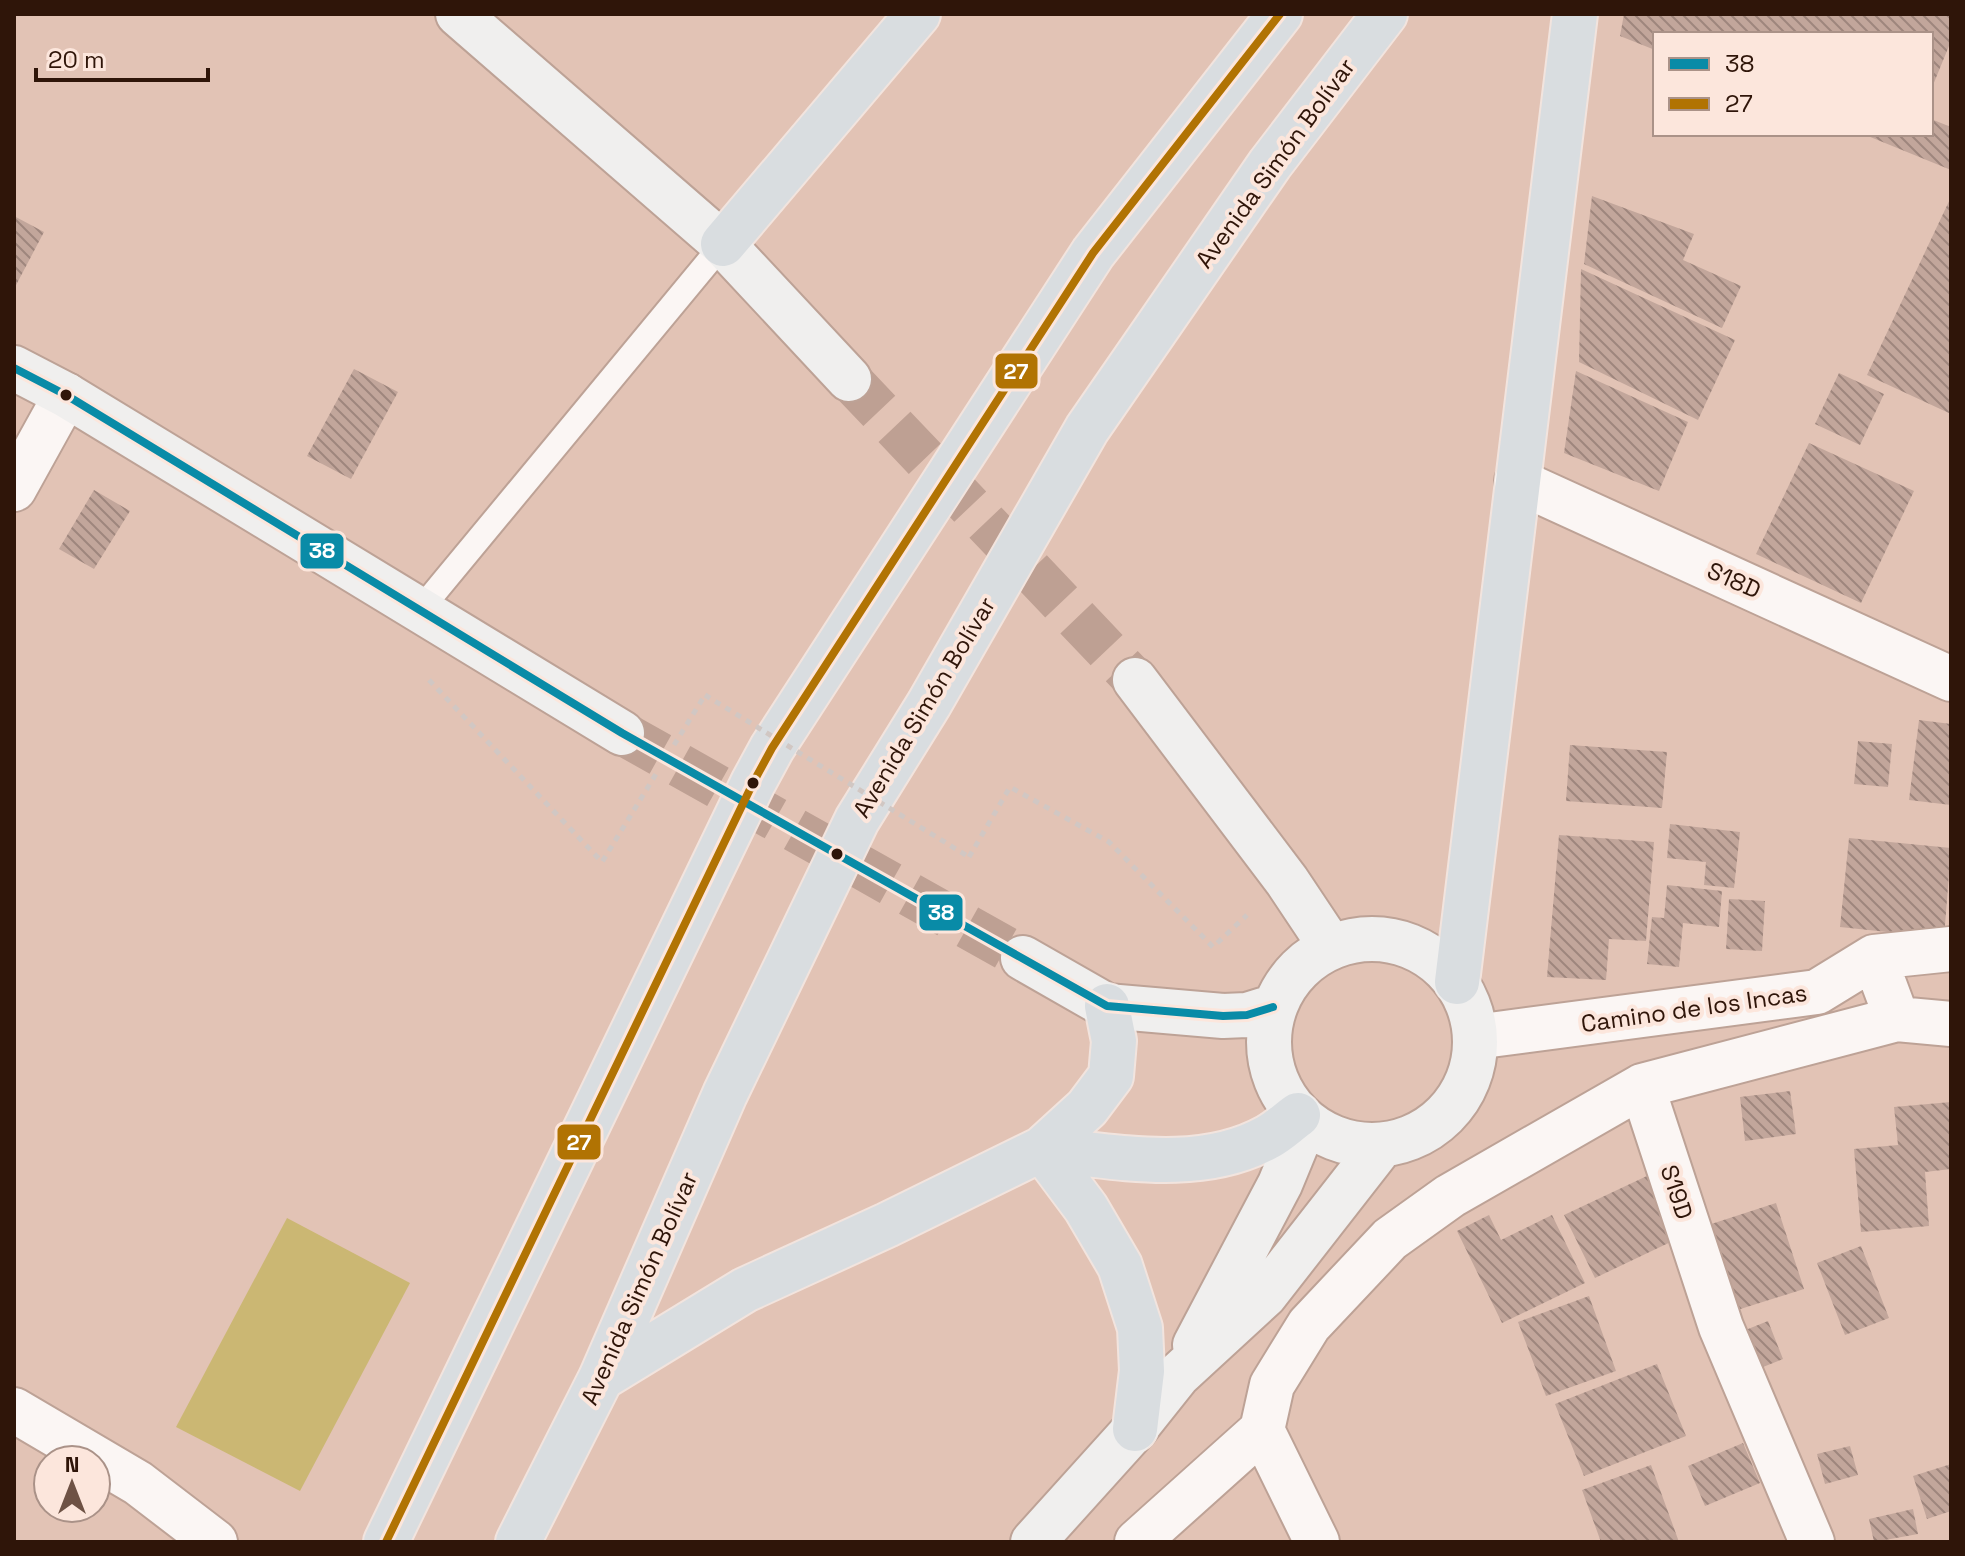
<svg xmlns="http://www.w3.org/2000/svg" width="1965" height="1556" viewBox="0 0 1965 1556" font-family="'Space Grotesk',sans-serif">
  <style>
    .green { fill: #cbb773 }
    .building { fill: url(#building-back-hatch) }
    .lines { fill: none; stroke-linecap: round; stroke-linejoin: round }
    .secondary-tunnel { stroke: #bea093; stroke-width: 44; stroke-dasharray: 44 22; stroke-linecap: butt }
    .lane-casing { stroke: #bda296; stroke-width: 28 }
    .street-casing { stroke: #bda296; stroke-width: 48 }
    .secondary-casing { stroke: #bda296; stroke-width: 48 }
    .highway-casing { stroke: #f2e4de; stroke-width: 48 }
    .path { stroke: #d1c7c3; stroke-width: 5; stroke-dasharray: 6 6; stroke-linecap: butt }
    .lane { stroke: #fbf6f4; stroke-width: 24 }
    .street { stroke: #fbf6f4; stroke-width: 44 }
    .secondary { stroke: #f0efee; stroke-width: 44 }
    .highway { stroke: #d9dde0; stroke-width: 44 }
    .path-bridge { stroke: #d1c7c3; stroke-width: 5; stroke-dasharray: 6 6; stroke-linecap: butt }
    .bus-1-casing { stroke: #fce6dc; stroke-width: 14 }
    .bus-2-casing { stroke: #fce6dc; stroke-width: 14 }
    .bus-1 { stroke: #098ba7; stroke-width: 8 }
    .bus-2 { stroke: #b17303; stroke-width: 8 }
    .bus-dot { fill: #2f1509; stroke: #fce6dc; stroke-width: 3 }
    .labels { text-anchor: middle; dominant-baseline: central; stroke-width: 8; stroke-linejoin: round; paint-order: stroke }
    .street-label { font-size: 24px; fill: #2f1509; stroke: #fce6dc }
    .line-badge { stroke: #fce6dc; stroke-width: 3 }
    .badge-label { font-size: 22px; text-anchor: middle; font-weight: bold; fill: #fff }
  </style>
  <defs>
    <pattern id="building-back-hatch" width="6" height="6" patternUnits="userSpaceOnUse" patternTransform="scale(2)"><rect width="6" height="6" fill="#c2a69b"/><path d="M-1 5l2 2M0 0l6 6M5-1l2 2" fill="none" stroke="#9e867d"/></pattern>
  </defs>
  <rect width="100%" height="100%" fill="#e2c3b5"/>
  <path class="green" d="M 287,1218 L 410,1283 L 300,1491 L 176,1427 Z"/>
  <path class="building" d="M 1624,14 L 1951,14 L 1951,41 L 1931,90 L 1931,34 L 1655,34 L 1655,50 L 1620,36 Z
    M 1931,119 L 1951,127 L 1951,170 L 1863,134 L 1931,134 Z
    M 1592,196 L 1694,234 L 1683,260 L 1741,286 L 1722,328 L 1584,264 Z
    M 1951,197 L 1951,414 L 1867,375 Z
    M 14,216 L 44,232 L 14,289 Z
    M 1581,269 L 1735,340 L 1698,420 L 1579,362 Z
    M 354,369 L 398,392 L 351,479 L 307,456 Z
    M 1576,371 L 1688,422 L 1659,491 L 1564,453 Z
    M 1839,373 L 1884,394 L 1860,445 L 1815,424 Z
    M 1809,443 L 1914,491 L 1861,603 L 1756,554 Z
    M 94,490 L 130,511 L 94,569 L 59,549 Z
    M 1919,720 L 1951,724 L 1951,805 L 1909,800 Z
    M 1858,741 L 1892,744 L 1888,787 L 1854,784 Z
    M 1570,745 L 1667,752 L 1662,808 L 1566,801 Z
    M 1670,824 L 1740,832 L 1734,888 L 1704,885 L 1706,862 L 1667,858 Z
    M 1559,835 L 1654,842 L 1646,941 L 1609,939 L 1606,980 L 1547,977 Z
    M 1849,838 L 1951,848 L 1944,938 L 1840,927 Z
    M 1667,885 L 1722,891 L 1719,927 L 1683,923 L 1679,967 L 1647,964 L 1652,917 L 1664,918 Z
    M 1729,899 L 1765,901 L 1762,951 L 1726,949 Z
    M 1790,1091 L 1796,1134 L 1745,1141 L 1740,1097 Z
    M 1951,1102 L 1951,1169 L 1925,1172 L 1929,1226 L 1861,1232 L 1854,1149 L 1898,1145 L 1894,1107 Z
    M 1649,1175 L 1679,1238 L 1595,1278 L 1564,1215 Z
    M 1776,1203 L 1804,1289 L 1731,1312 L 1702,1227 Z
    M 1489,1215 L 1501,1240 L 1552,1215 L 1585,1283 L 1502,1323 L 1457,1231 Z
    M 1861,1246 L 1889,1318 L 1845,1335 L 1817,1263 Z
    M 1589,1296 L 1616,1371 L 1546,1396 L 1518,1322 Z
    M 1768,1321 L 1783,1359 L 1758,1369 L 1743,1331 Z
    M 1657,1364 L 1686,1436 L 1584,1476 L 1555,1404 Z
    M 1743,1443 L 1760,1483 L 1705,1506 L 1688,1466 Z
    M 1850,1446 L 1858,1475 L 1825,1484 L 1817,1454 Z
    M 1951,1464 L 1951,1511 L 1927,1519 L 1913,1476 Z
    M 1651,1465 L 1679,1542 L 1601,1542 L 1582,1490 Z
    M 1913,1509 L 1918,1534 L 1874,1542 L 1869,1519 Z"/>
  <g class="lines">
    <path class="secondary-tunnel" d="M 849,379 L 1135,680
      M 622,733 L 1023,958"/>
    <defs>
      <path id="lane" d="M 420,610 L 723,244"/>
      <path id="street" d="M 1517,481 L 1951,679
        M 14,489 L 66,395
        M 1874,957 L 1897,1019 L 1951,1024
        M 1475,1037 L 1817,992 L 1874,957 L 1951,949
        M 14,1410 L 138,1483 L 215,1542
        M 1137,1542 L 1262,1430
        M 1317,1542 L 1262,1430 L 1272,1385 L 1309,1325 L 1390,1239 L 1450,1196 L 1642,1086
        M 1812,1542 L 1721,1327 L 1642,1086 L 1897,1019"/>
      <path id="secondary" d="M 458,14 L 723,244 L 849,379
        M 14,368 L 66,395 L 622,733
        M 1135,680 L 1287,881 L 1331,947
        M1269 1042a103 103 0 1 1 206 0a103 103 0 1 1-206 0Z
        M 1023,958 L 1107,1006 L 1223,1016 L 1247,1015 L 1273,1007
        M 1195,1345 L 1280,1184 L 1306,1121
        M 1033,1542 L 1135,1429 L 1178,1375 L 1265,1295 L 1382,1145"/>
      <path id="highway" d="M 723,244 L 918,14
        M 1457,982 L 1575,14
        M 1042,1149 L 1086,1208 L 1120,1266 L 1140,1328 L 1142,1371 L 1135,1429
        M 1042,1149 C 1115,1156 1200,1175 1268,1137 C 1279,1131 1288,1122 1298,1115
        M 601,1378 L 745,1290 L 887,1225 L 1042,1149 L 1087,1108 L 1111,1076 L 1114,1041 L 1107,1006
        M 386,1542 L 753,783 L 772,748 L 1093,253 L 1280,14
        M 518,1542 L 601,1378 L 725,1094 L 857,820 L 929,704 L 1087,429 L 1270,164 L 1385,14"/>
    </defs>
    <use href="#lane" class="lane-casing"/>
    <use href="#street" class="street-casing"/>
    <use href="#secondary" class="secondary-casing"/>
    <use href="#highway" class="highway-casing"/>
    <path class="path" d="M 429,680 L 602,862 L 656,774
      M 674,745 L 705,695
      M 969,857 L 1010,787 L 1109,842 L 1213,947 L 1247,915"/>
    <use href="#lane" class="lane"/>
    <use href="#street" class="street"/>
    <use href="#secondary" class="secondary"/>
    <use href="#highway" class="highway"/>
    <path class="path-bridge" d="M 705,695 L 969,857"/>
    <defs>
      <path id="bus-1" d="M 14,368 L 66,395 L 622,733 L 1107,1006 L 1223,1016 L 1247,1015 L 1273,1007"/>
      <path id="bus-2" d="M 386,1542 L 753,783 L 772,748 L 1093,253 L 1280,14"/>
    </defs>
    <use href="#bus-1" class="bus-1-casing"/>
    <use href="#bus-2" class="bus-2-casing"/>
    <use href="#bus-1" class="bus-1"/>
    <use href="#bus-2" class="bus-2"/>
  </g>
  <g class="bus-dot">
    <circle cx="66" cy="395" r="7"/>
    <circle cx="753" cy="783" r="7"/>
    <circle cx="837" cy="854" r="7"/>
  </g>
  <g class="labels">
    <g class="street-label">
      <text transform="translate(1275 163) rotate(-54)">Avenida Simón Bolívar</text>
      <text transform="translate(1734 580) rotate(24)">S18D</text>
      <text transform="translate(924 707) rotate(-59)">Avenida Simón Bolívar</text>
      <text transform="translate(1694 1008) rotate(-8)">Camino de los Incas</text>
      <text transform="translate(1677 1192) rotate(72)">S19D</text>
      <text transform="translate(639 1288) rotate(-66)">Avenida Simón Bolívar</text>
    </g>
  </g>
  <g class="line-badge">
    <rect x="994" y="352" width="45" height="38" rx="8" fill="#b17303"/>
    <rect x="299" y="532" width="46" height="38" rx="8" fill="#098ba7"/>
    <rect x="918" y="893" width="46" height="39" rx="8" fill="#098ba7"/>
    <rect x="556" y="1123" width="46" height="38" rx="8" fill="#b17303"/>
  </g>
  <g class="badge-label">
    <text x="1016" y="379">27</text>
    <text x="322" y="558">38</text>
    <text x="941" y="920">38</text>
    <text x="579" y="1150">27</text>
  </g>
  <rect width="1965" height="1556" fill="none" stroke="#2f1509" stroke-width="32"/>
  <rect x="1653" y="32" width="280" height="104" fill="#fce6dc" stroke="#aa9288" stroke-width="2"/>
  <rect x="1669" y="58" width="40" height="12" fill="#098ba7" stroke="#aa9288" stroke-width="2"/>
  <text x="1725" y="72" font-size="24" fill="#2f1509">38</text>
  <rect x="1669" y="98" width="40" height="12" fill="#b17303" stroke="#aa9288" stroke-width="2"/>
  <text x="1725" y="112" font-size="24" fill="#2f1509">27</text>
  <g transform="translate(72 1484)"><circle r="38" fill="#fce6dc" stroke="#aa9288" stroke-width="2"/>
  <path d="M0-6L14 30L0 20L-14 30Z" fill="#6e5245"/>
  <text y="-12" font-size="22" font-weight="bold" text-anchor="middle" fill="#2f1509">N</text>
  </g>
  <path d="M36 68v12h172v-12" fill="none" stroke="#2f1509" stroke-width="4"/>
  <text x="48" y="68" font-size="24" fill="#2f1509" stroke="#fce6dc" stroke-width="6" paint-order="stroke">20 m</text>
</svg>
